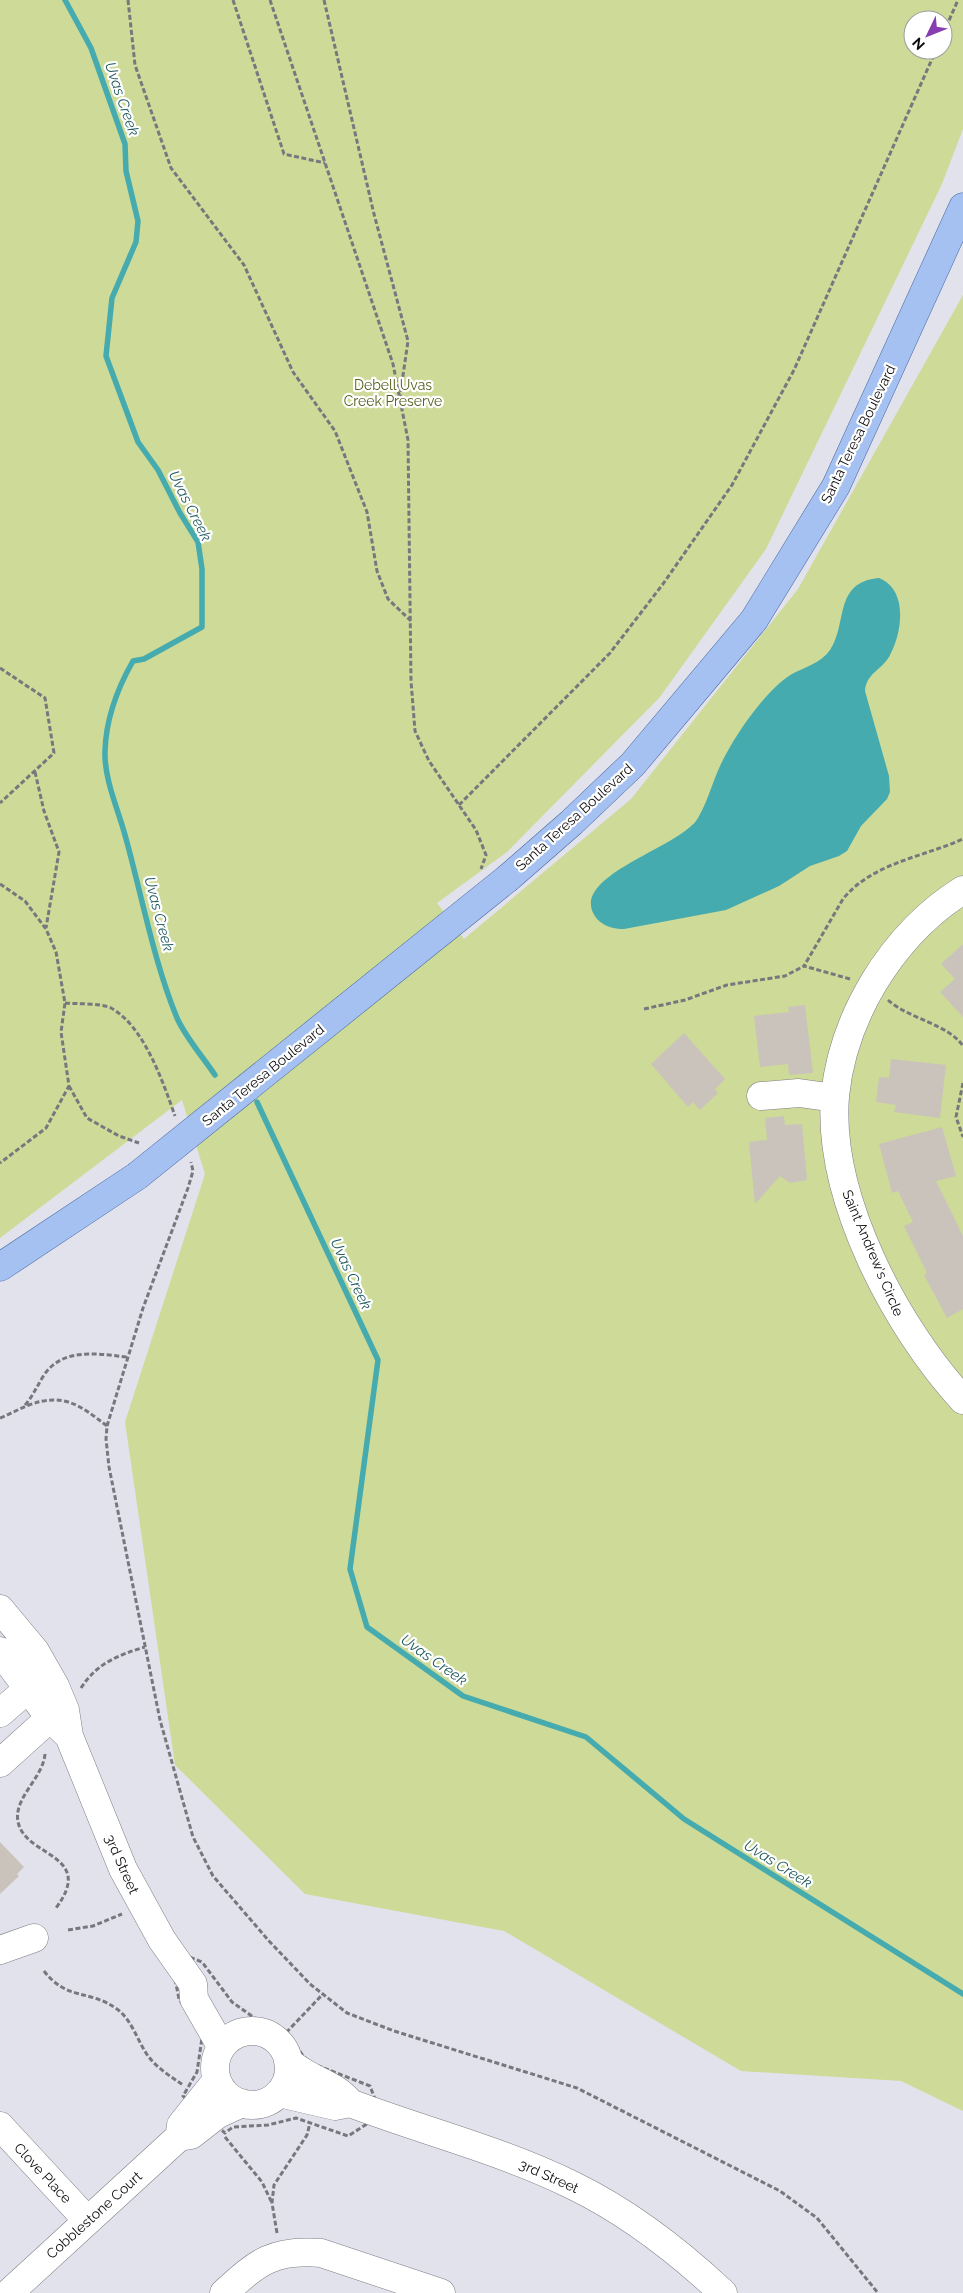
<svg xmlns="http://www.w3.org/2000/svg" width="963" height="2293" viewBox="0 0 963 2293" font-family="Raleway,sans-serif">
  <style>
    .green { fill: #ceda97; fill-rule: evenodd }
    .water { fill: #45abaf }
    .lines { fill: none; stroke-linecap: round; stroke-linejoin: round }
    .stream { stroke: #45abaf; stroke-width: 5.5 }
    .building { fill: #cac3bb }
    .minor-casing { stroke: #7d7d85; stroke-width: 29 }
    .major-casing { stroke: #48679e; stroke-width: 29 }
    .path { stroke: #77777e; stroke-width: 3; stroke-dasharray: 5 2.5; stroke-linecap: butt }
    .minor { stroke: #fff; stroke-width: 28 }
    .major { stroke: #a4c1f2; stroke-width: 28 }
    .major-bridge-casing { stroke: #48679e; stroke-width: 29; stroke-linecap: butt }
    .major-bridge { stroke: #a4c1f2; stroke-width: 28 }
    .labels { text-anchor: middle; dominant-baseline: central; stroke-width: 4.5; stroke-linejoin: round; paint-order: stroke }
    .park-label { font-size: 14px; fill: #555d1b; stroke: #fff }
    .street-label { font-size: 14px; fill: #0d0d10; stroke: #fff }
    .water-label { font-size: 15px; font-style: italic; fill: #235c5f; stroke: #fff }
  </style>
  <rect width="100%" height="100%" fill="#e2e2ec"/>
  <path class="green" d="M 0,0 L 963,0 L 963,129 L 942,184 L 766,549 L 660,697 L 507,852 L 437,903 L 464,939 L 631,799 L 798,589 L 963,295 L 963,2111 L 901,2081 L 741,2071 L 504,1931 L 305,1894 L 175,1765 L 125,1422 L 205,1174 L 182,1100 L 0,1238 ZM 913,20 L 943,20 L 943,50 L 913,50 Z"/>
  <path class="water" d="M 879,578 C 909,590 902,634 889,657 C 881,670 866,674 865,691 L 889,776 L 890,792 L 887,799 L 861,826 L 847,851 L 839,856 L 810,866 L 779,886 L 726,910 L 624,929 C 614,929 605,927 597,919 C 563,877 681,848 698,818 C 708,801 712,783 720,766 C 730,745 744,723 759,705 C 769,693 779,682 792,674 C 805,667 821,663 830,650 C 848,624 833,582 879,578 Z"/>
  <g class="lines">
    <path class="stream" d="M 65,0 L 91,48 L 125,144 L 126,171 L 138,221 L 136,242 L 112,298 L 106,356 L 138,442 L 158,470 L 180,513 L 198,542 L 202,569 L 202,627 L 144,659 L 133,661 C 117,689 106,718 105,751 C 104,779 118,809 125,835 C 142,896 153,959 177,1018 C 186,1038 203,1057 215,1075
      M 257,1102 L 378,1360 L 350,1569 L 367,1627 L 463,1696 L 586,1737 L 684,1819 L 963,1994"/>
  </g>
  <path class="building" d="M 963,944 L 963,1017 L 940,992 L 955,979 L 941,964 Z
    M 805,1005 L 813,1073 L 789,1075 L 788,1064 L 760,1067 L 754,1016 L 789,1012 L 788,1007 Z
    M 684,1033 L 725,1079 L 715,1089 L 718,1093 L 700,1110 L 693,1102 L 688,1107 L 651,1064 Z
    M 891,1059 L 946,1065 L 940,1118 L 894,1112 L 896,1105 L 876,1102 L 879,1077 L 889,1078 Z
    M 784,1116 L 785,1125 L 802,1124 L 807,1180 L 790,1183 L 780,1176 L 755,1204 L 749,1142 L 767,1140 L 765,1118 Z
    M 942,1127 L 956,1176 L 936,1181 L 963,1236 L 963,1309 L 947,1318 L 924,1275 L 927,1273 L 904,1226 L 913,1222 L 898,1191 L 892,1193 L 879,1144 Z
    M 0,1842 L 24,1867 L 17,1874 L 19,1876 L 0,1894 Z"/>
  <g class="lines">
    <defs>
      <path id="minor" d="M 963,890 C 926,913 896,946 874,982 C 853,1017 839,1055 835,1096 C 827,1198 896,1327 963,1400
        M 761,1096 L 799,1093 L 835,1098
        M 0,1609 L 35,1651 L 55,1686 L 65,1710 L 69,1736 L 123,1869 L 162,1940 L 193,1984 L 194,1999 L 221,2046
        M 0,1651 L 50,1718 L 69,1736
        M 0,1713 L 28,1689
        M 0,1763 L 50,1718
        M 0,1950 L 34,1938
        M215 2068a37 37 0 1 1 74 0a37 37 0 1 1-74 0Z
        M 288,2061 C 307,2080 334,2082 350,2103
        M 279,2093 L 335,2106 L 350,2103 C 423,2131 501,2150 572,2185 C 628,2212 677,2250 723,2293
        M 0,2126 L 87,2220
        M 180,2133 L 181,2125 L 217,2080
        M 9,2293 L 179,2137 L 191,2135 L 218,2114 L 242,2103
        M 224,2293 C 258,2262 273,2249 321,2253 L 441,2293"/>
      <path id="major" d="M 508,878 L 571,823 L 633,764 L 754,620 L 836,486 L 963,207
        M 0,1267 L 137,1176"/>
    </defs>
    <use href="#minor" class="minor-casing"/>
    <use href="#major" class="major-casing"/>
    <path class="path" d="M 128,0 L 135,65 L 171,168 L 244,265 L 293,372 L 335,431 L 367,512 L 377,571 L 388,599 L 411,621
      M 233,0 L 284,154 L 325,163
      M 270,0 L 393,364 L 408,440 L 411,681 L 415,731 L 429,761 L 476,830 L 486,855 L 481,869
      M 324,0 L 374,214 L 408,341 L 400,396
      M 943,34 L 958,0
      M 0,668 L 45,698 L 54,753 L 0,803
      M 35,772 L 44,811 L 59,852 L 46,928
      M 459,805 L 610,653 L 663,584 L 732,485 L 794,370 L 936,50
      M 0,884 L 25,901 L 46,929 L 56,952 L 65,1003 L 61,1032 L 69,1086 L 46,1128 L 0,1163
      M 850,979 L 804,966 L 843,899 C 872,863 923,857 963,839
      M 888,1000 C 909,1019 948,1024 963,1046
      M 65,1003 C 76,1004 101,1003 111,1008 C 144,1026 163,1082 175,1116
      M 644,1009 L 685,1000 L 727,985 L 785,976 L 804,966
      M 963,1083 L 956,1117 L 963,1137
      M 69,1086 L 87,1118 L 119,1136 L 139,1143
      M 25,1405 C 33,1396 37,1386 44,1375 C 63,1347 98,1354 127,1357
      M 0,1418 C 10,1414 19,1409 29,1405 C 64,1392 81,1406 107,1426 L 106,1439 L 109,1467 L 160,1720 L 193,1837 L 213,1876 L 269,1941 L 310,1984 L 347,2013 L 394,2031 L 577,2088 L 780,2191 L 817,2218 L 878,2293
      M 107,1426 L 143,1308 L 188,1188 L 193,1171 L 191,1162
      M 81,1688 C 96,1664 118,1655 145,1647
      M 45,1754 C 43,1780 8,1801 20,1828 C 33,1857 94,1857 56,1908
      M 68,1930 L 93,1926 L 122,1914
      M 169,1949 L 202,1962 L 232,2002 L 256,2019 L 274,2023 L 287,2032 L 303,2056 L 311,2063 L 370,2086 L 381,2115 L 348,2136 L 296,2118 L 268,2125 L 233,2127 L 225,2133 L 183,2096 L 197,2072 L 202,2038 L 198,2027 L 179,1999 Z
      M 44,1971 C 67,2001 89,1989 117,2009 C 131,2019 137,2039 146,2053 C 155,2067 170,2076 183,2085
      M 281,2038 L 322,1995
      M 225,2137 L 262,2182 L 272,2203
      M 277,2233 L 272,2203 L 274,2185 L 307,2135 L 310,2123"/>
    <use href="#minor" class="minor"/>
    <use href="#major" class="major"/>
    <defs>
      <path id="major-bridge" d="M 137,1176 L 508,878"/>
    </defs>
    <use href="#major-bridge" class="major-bridge-casing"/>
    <use href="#major-bridge" class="major-bridge"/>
  </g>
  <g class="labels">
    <g class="park-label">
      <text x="393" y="385">Debell Uvas<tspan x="393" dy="16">Creek Preserve</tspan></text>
    </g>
    <g class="street-label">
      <text transform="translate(858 434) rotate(-64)">Santa Teresa Boulevard</text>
      <text transform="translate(574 817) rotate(-42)">Santa Teresa Boulevard</text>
      <text transform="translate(263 1075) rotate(-39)">Santa Teresa Boulevard</text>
      <text transform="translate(873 1253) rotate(67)">Saint Andrew's Circle</text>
      <text transform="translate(122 1864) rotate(66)">3rd Street</text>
      <text transform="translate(43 2173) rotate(47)">Clove Place</text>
      <text transform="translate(549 2176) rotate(24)">3rd Street</text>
      <text transform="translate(94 2215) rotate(-42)">Cobblestone Court</text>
    </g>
    <g class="water-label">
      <text transform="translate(122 99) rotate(71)">Uvas Creek</text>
      <text transform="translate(190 506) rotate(63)">Uvas Creek</text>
      <text transform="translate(159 914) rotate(75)">Uvas Creek</text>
      <text transform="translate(351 1274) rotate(65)">Uvas Creek</text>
      <text transform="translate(434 1660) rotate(35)">Uvas Creek</text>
      <text transform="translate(778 1864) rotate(32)">Uvas Creek</text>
    </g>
  </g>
  <g transform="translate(928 35) rotate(227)"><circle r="24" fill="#ffffff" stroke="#9e9e9f"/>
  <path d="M0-4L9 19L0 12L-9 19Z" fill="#883eb1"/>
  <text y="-8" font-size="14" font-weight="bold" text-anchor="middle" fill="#0d0d10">N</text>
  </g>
</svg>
